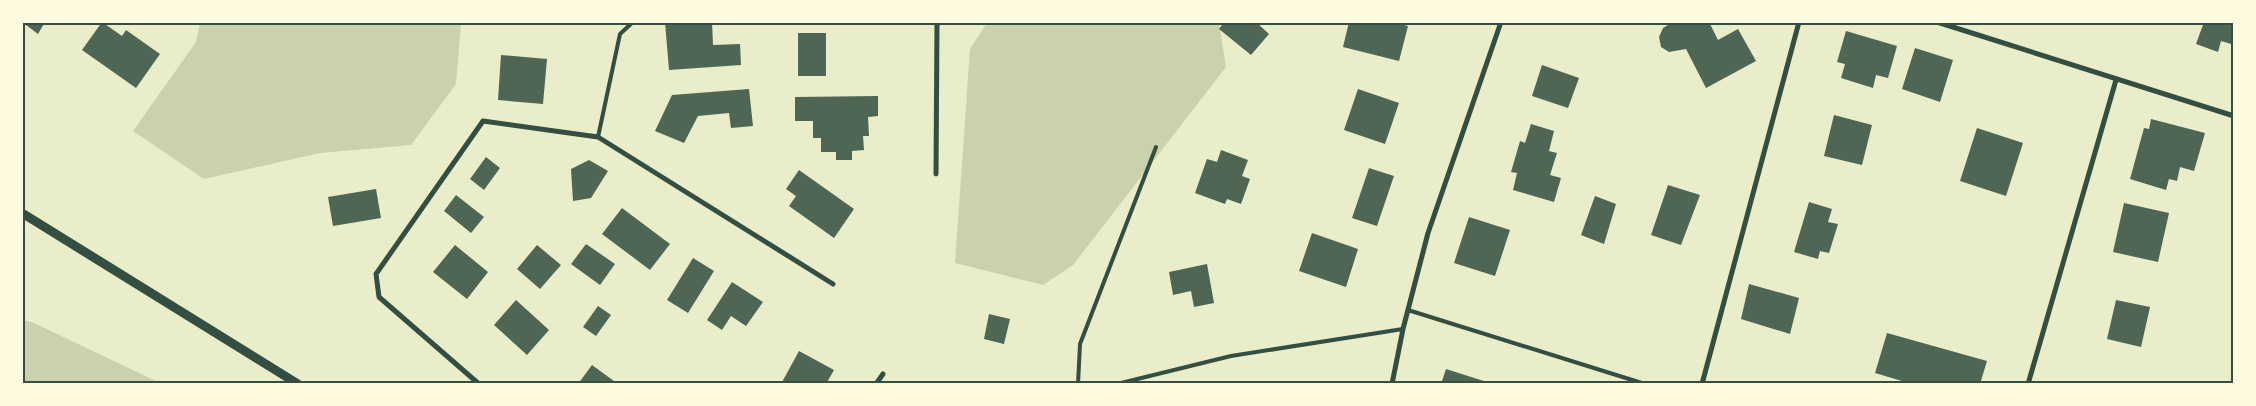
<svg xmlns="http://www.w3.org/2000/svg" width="2256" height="406" viewBox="0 0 2256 406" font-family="Ubuntu,sans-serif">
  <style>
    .green { fill: #cad2ad }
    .building { fill: #4f6655 }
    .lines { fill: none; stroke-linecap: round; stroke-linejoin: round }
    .service { stroke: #344e41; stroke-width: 4 }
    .minor { stroke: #344e41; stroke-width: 5 }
    .tertiary { stroke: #344e41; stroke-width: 9 }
    .neatline { fill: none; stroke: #344e41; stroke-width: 2 }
  </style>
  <rect width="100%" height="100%" fill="#e9edc9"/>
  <path class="green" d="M 200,23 L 461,23 L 456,84 L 411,145 L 320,153 L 204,179 L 133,131 L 196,42 Z
    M 987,23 L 1219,23 L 1226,67 L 1073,265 L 1043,285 L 955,263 L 970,49 Z
    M 23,320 L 34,323 L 160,383 L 23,383 Z"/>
  <path class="building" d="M 22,22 L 45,22 L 38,34 Z
    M 102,22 L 122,36 L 126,30 L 160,54 L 136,88 L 82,50 Z
    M 665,22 L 712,22 L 713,45 L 740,44 L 741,65 L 669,70 Z
    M 1224,22 L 1256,22 L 1269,34 L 1251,55 L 1219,29 Z
    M 1349,22 L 1393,22 L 1408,26 L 1399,61 L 1343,47 Z
    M 1673,22 L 1709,22 L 1718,40 L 1738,29 L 1756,61 L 1706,88 L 1686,49 L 1669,52 L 1661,47 L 1659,37 L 1663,28 Z
    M 2204,22 L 2234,22 L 2231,44 L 2221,41 L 2218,52 L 2196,44 Z
    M 1846,31 L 1897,46 L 1888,78 L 1876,75 L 1873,88 L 1841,78 L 1845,64 L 1837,62 Z
    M 798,33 L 826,33 L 826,76 L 798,76 Z
    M 1915,48 L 1953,60 L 1940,102 L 1902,89 Z
    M 501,55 L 547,59 L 543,104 L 498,100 Z
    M 1542,65 L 1579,78 L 1568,108 L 1532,96 Z
    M 749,89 L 753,126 L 731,128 L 729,113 L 698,116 L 684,143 L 655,131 L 672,95 Z
    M 1358,89 L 1399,103 L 1385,144 L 1344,130 Z
    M 878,96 L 878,116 L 868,117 L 869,136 L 863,136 L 864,150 L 852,151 L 852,160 L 836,160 L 836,152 L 821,152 L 821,138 L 813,138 L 813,121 L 795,121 L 795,97 Z
    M 1834,115 L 1872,125 L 1862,165 L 1824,156 Z
    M 2151,119 L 2205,133 L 2194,171 L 2180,167 L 2177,181 L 2169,179 L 2166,190 L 2130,179 L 2144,128 L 2149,129 Z
    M 1531,124 L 1554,131 L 1549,151 L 1557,153 L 1550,175 L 1561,178 L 1554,202 L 1513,190 L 1517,173 L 1511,172 L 1520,141 L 1525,143 Z
    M 1977,128 L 2023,143 L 2006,196 L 1960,181 Z
    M 1221,150 L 1248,160 L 1242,176 L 1250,179 L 1241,204 L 1227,199 L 1225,204 L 1195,193 L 1207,159 L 1217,162 Z
    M 486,157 L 500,168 L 484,190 L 470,179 Z
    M 589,160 L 608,171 L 591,198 L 573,201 L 571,169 Z
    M 1369,168 L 1394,176 L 1377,226 L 1352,218 Z
    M 799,170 L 854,209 L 834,238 L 789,206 L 796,196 L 786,189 Z
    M 1668,185 L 1700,195 L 1681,245 L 1651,235 Z
    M 376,189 L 381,218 L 333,226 L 328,197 Z
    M 456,195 L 484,217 L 471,233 L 444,211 Z
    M 1595,196 L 1616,204 L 1604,244 L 1581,235 Z
    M 1809,202 L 1832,209 L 1828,222 L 1838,224 L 1829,253 L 1820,251 L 1818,259 L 1794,252 Z
    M 2124,203 L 2169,213 L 2158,262 L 2113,252 Z
    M 622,208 L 670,244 L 650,270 L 602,234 Z
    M 1469,217 L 1510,230 L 1495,276 L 1454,263 Z
    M 1312,233 L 1358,249 L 1346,287 L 1299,271 Z
    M 586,244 L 615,264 L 600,285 L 571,264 Z
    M 455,245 L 488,272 L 467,299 L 433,272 Z
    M 537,245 L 561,265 L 540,289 L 517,269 Z
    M 693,258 L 714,271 L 688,313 L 667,300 Z
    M 1207,264 L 1214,303 L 1194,307 L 1191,291 L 1173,295 L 1169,272 Z
    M 732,282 L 763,302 L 746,326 L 731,316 L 722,330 L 707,320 Z
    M 1749,284 L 1799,298 L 1790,334 L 1741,319 Z
    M 516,300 L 549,330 L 527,355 L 494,325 Z
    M 2116,300 L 2150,307 L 2141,347 L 2107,339 Z
    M 598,306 L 611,315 L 596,336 L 583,327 Z
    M 989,314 L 1010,319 L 1004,344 L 984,339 Z
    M 1887,333 L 1987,361 L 1980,384 L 1912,384 L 1875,373 Z
    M 799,351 L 834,370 L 826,384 L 781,384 Z
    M 592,365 L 618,384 L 578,384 Z
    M 1446,369 L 1487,382 L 1487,384 L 1441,384 Z"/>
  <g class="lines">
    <path class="service" d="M 598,137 L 620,34 L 633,22
      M 1408,310 L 1645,384
      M 1078,384 L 1080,344 L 1156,147
      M 1117,384 L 1231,356 L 1403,329"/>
    <path class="minor" d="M 1937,22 L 2234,116
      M 936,174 L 937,22
      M 479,384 L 379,297 L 376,274 L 483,121 L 598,137 L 833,284
      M 876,384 L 883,374
      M 1392,384 L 1403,329 L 1428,233 L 1501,22
      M 1702,384 L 1799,22
      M 2028,384 L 2116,80"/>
    <path class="tertiary" d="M 22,213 L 298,384"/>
  </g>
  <rect width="2256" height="406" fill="none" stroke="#fefae0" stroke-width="48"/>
  <rect x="24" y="24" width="2208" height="358" class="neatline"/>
</svg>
